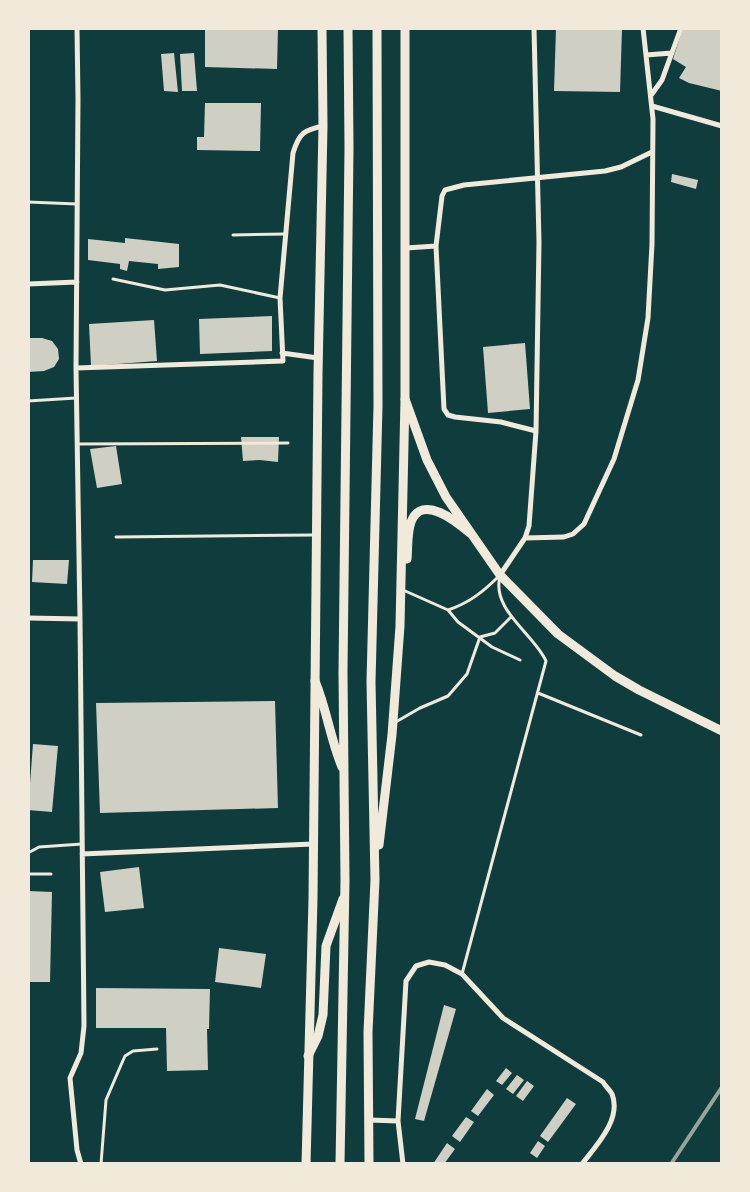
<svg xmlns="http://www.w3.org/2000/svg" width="750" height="1192" viewBox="0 0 750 1192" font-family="'Space Grotesk',sans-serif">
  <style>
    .building { fill: #cfcfc3 }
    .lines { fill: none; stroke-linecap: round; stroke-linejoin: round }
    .service { stroke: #f1e9da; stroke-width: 3 }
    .minor { stroke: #f1e9da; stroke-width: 5 }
    .primary { stroke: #f1e9da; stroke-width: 9 }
    .trunk { stroke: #f1e9da; stroke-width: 9 }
    .rail { stroke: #97a49c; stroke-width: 4 }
  </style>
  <rect width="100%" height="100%" fill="#0f3d3e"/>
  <path class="building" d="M 205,28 L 278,28 L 277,69 L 205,67 Z
    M 556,28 L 622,29 L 620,92 L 554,91 Z
    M 683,28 L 722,28 L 722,91 L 689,83 L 679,78 L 686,67 L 673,59 Z
    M 174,53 L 178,92 L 164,91 L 161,54 Z
    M 194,53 L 197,91 L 182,91 L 180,54 Z
    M 205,103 L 261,103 L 260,151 L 197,150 L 197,137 L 204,137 Z
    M 672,174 L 698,180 L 696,189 L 671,182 Z
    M 125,238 L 179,244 L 179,267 L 158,269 L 158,264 L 129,261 L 127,271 L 120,269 L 120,264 L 88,260 L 88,239 L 125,243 Z
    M 272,316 L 272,351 L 200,354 L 199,319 Z
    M 154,320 L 157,361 L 91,366 L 89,324 Z
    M 28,338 L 42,338 L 52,341 L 58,349 L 59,359 L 54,367 L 44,371 L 28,372 Z
    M 525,343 L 530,409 L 488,413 L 483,347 Z
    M 241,437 L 279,437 L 278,462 L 260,460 L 243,461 Z
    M 116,446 L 122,484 L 97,488 L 90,449 Z
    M 33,560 L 69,560 L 67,584 L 32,582 Z
    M 275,701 L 278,808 L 100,813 L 96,703 Z
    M 33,744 L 58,746 L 52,812 L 28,810 Z
    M 139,867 L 144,908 L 105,912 L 100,872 Z
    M 28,891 L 52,892 L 50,982 L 28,982 Z
    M 219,948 L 266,954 L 261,988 L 215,982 Z
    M 96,988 L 210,989 L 209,1029 L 207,1029 L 208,1070 L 167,1071 L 166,1028 L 96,1028 Z
    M 444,1005 L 456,1009 L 424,1121 L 415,1119 Z
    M 506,1068 L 512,1073 L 502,1085 L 496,1081 Z
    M 517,1075 L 524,1080 L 513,1094 L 506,1089 Z
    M 527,1081 L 534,1086 L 523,1101 L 516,1096 Z
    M 487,1089 L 494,1095 L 478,1116 L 471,1111 Z
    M 567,1098 L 576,1104 L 548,1142 L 540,1136 Z
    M 466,1117 L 474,1122 L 460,1142 L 452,1136 Z
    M 538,1141 L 545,1146 L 537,1158 L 530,1153 Z
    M 447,1143 L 455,1149 L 444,1164 L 433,1164 Z"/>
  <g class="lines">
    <path class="service" d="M 28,202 L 77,204
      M 233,235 L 286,234
      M 113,279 L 165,290 L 220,285 L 280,298
      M 28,401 L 76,398
      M 77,444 L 288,443
      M 116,537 L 314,535
      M 403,590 L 448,610 L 458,622 L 492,647 L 520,660
      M 448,610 C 469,603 483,592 499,576
      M 538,693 L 641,735
      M 394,723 L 420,708 L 448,696 L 467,674 L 480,637 L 495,633 L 511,617
      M 28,853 L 39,847 L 82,844
      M 28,874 L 51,874
      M 462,974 L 546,661 C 534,634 491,610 500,576
      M 101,1164 L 106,1100 L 121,1065 L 125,1056 L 133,1051 L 157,1049"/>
    <path class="minor" d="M 77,28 L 78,99 L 76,368 L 80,619 L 84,1026 L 81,1053 L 70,1078 L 77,1150 L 81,1164
      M 646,55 L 672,53
      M 652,94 L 662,80 L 681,28
      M 652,106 L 722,126
      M 406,248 L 436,246
      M 28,284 L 77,282
      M 282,353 L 318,358
      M 76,368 L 283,361 L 280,298 L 293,153 C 299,133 304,130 323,126
      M 536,431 L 501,422 L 455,417 L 448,415 L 444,409 L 436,246 L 442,196 L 445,190 L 464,185 L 605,171 L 621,167 L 652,152
      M 525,538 L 564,537 L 573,534 L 584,524 L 614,459 L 638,380 L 648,318 L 652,244 L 653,119 L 643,28
      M 500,575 L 525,538 L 529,526 L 536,431 L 539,242 L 534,28
      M 28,618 L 80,619
      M 82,854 L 313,844
      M 369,1120 L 398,1121
      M 403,1164 L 398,1121 L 406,981 L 416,966 L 429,962 L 445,965 L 462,974 L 503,1018 L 603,1082 C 605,1086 610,1090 612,1094 C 622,1119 596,1146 582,1164"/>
    <path class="primary" d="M 405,28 L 405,399 L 427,460 L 446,497 L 500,575 L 558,634 L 615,676 L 639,690 L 722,731
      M 306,1164 L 313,899 L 318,374 L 323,126 L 322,28"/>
    <path class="trunk" d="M 407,559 C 408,548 407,533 411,522 C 422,493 457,522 470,533
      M 315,681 C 327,710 330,738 342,767
      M 379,845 L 392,735 L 400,626 L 405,399
      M 308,1056 L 318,1036 L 323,1015 L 326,946 L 343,899
      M 340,1164 L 345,880 L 343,672 L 349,148 L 348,28
      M 369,1164 L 368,1032 L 375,880 L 371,682 L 378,406 L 377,28"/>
    <path class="rail" d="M 671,1164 L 722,1087"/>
  </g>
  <rect width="750" height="1192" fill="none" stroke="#f1e9da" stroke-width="60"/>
</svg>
